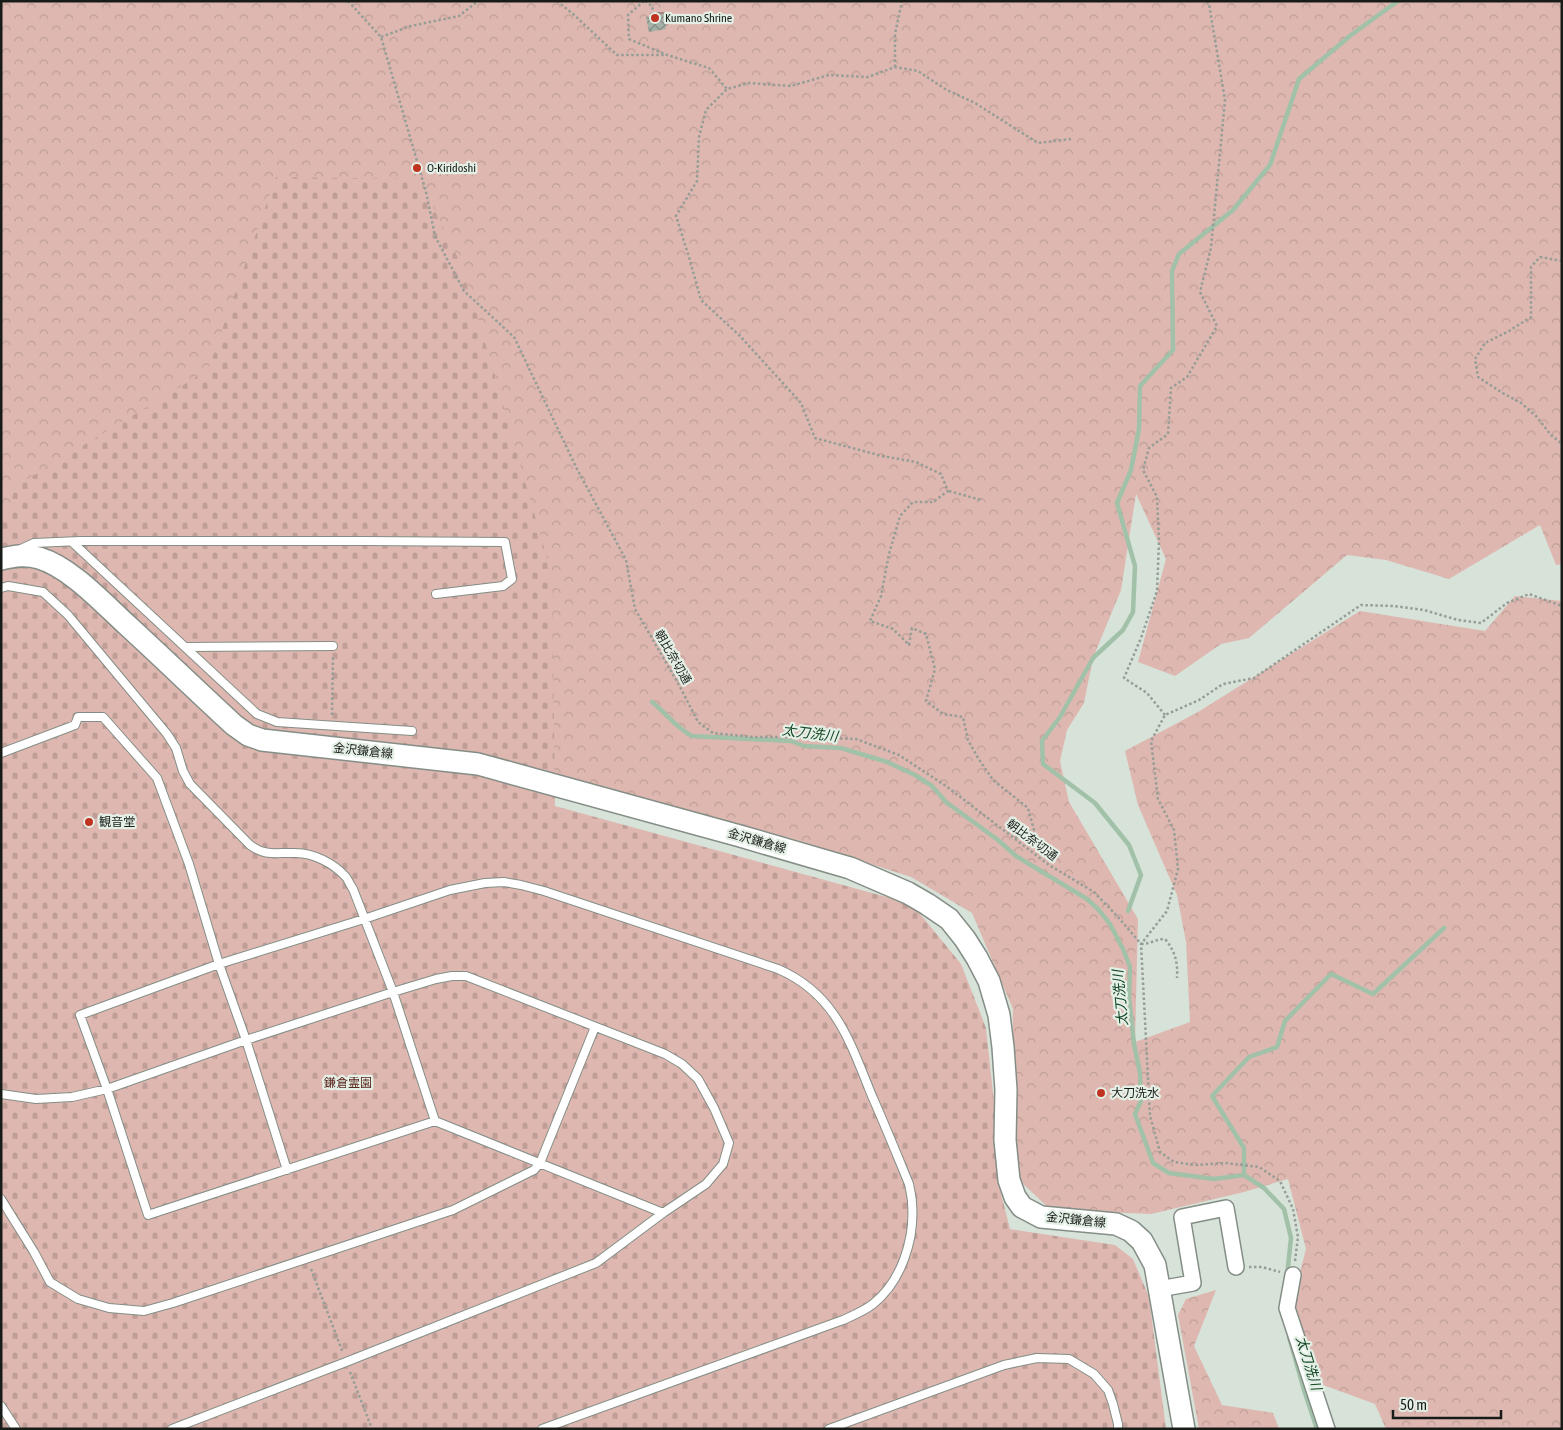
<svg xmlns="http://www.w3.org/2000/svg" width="1563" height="1430" viewBox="0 0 1563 1430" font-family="'Asap Condensed','Noto Sans JP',sans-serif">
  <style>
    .forest { fill: url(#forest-crowns) }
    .cemetery { fill: url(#cemetery-stones) }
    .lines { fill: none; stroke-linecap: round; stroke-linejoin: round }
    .stream { stroke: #a1c1a8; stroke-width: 4.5 }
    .building { fill: url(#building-cross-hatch); filter: url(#shadow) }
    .service-casing { stroke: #848e86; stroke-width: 10 }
    .minor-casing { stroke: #848e86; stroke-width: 18 }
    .secondary-casing { stroke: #848e86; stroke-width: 24 }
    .path { stroke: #959d96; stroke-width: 2.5; stroke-dasharray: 2.5 2.5; stroke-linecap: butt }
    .service { stroke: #fff; stroke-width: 8 }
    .minor { stroke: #fff; stroke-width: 15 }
    .secondary { stroke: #fff; stroke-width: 21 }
    .poi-dot { fill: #bf3320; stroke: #e4efe6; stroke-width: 2 }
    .labels { text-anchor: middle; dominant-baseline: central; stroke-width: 4.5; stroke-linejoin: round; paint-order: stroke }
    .poi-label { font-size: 12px; fill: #181c18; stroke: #e4efe6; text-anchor: start }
    .street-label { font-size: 12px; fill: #181c18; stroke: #e4efe6 }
    .park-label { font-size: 12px; fill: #5b261e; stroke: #e4efe6 }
    .water-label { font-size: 14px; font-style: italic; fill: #144725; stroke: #e4efe6 }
  </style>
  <defs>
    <pattern id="forest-crowns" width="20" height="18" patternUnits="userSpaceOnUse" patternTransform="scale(1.25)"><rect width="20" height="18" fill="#deb8b0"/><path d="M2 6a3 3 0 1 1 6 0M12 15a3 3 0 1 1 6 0" fill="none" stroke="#be9e97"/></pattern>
    <pattern id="cemetery-stones" width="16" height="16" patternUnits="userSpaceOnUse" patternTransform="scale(1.25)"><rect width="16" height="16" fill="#deb8b0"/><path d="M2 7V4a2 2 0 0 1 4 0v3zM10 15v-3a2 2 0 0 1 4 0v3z" fill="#be9e97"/></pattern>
    <pattern id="building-cross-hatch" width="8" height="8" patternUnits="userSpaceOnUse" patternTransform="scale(1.25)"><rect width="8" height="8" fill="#a5b0a7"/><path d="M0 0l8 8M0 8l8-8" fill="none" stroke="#858e87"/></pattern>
    <filter id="shadow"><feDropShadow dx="4" dy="-4" stdDeviation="0" flood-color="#0004"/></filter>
  </defs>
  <rect width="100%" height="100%" fill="#d7e2d9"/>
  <path class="forest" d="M 1,1 L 1562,1 L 1562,564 L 1556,565 L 1540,525 L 1449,579 L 1386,560 L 1347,555 L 1249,638 L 1221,644 L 1175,676 L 1138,662 L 1166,559 L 1136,494 L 1121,590 L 1093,658 L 1084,703 L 1067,730 L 1060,761 L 1069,802 L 1138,919 L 1135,1042 L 1190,1022 L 1186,942 L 1177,895 L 1138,805 L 1125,751 L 1198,712 L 1360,611 L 1485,631 L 1515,596 L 1562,601 L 1562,1429 L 1386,1429 L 1375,1404 L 1315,1382 L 1293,1299 L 1306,1249 L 1288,1179 L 1244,1192 L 1151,1214 L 1051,1210 L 1022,1183 L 1011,1158 L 1013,1009 L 972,913 L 911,877 L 796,840 L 532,769 L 307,428 L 1,535 Z
    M 1216,1290 L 1194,1346 L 1222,1405 L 1273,1413 L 1279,1429 L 1199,1429 L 1178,1315 L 1186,1299 Z"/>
  <path class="cemetery" d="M 276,177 L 420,179 L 465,273 L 552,575 L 555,806 L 912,904 L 961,964 L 986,1028 L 994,1102 L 998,1182 L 1010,1229 L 1115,1245 L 1133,1259 L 1149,1297 L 1166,1429 L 1,1429 L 1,529 L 16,486 L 208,370 Z"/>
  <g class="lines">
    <path class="stream" d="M 652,702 C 666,713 676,728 692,736 L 791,741 L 804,746 L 841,748 L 887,762 L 915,775 L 932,786 L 946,802 L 998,840 L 1016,856 L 1087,899 L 1098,909 L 1110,924 L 1123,949 L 1130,967 L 1129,997 L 1134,1044 L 1140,1073 L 1141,1101 L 1135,1114 L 1153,1163 L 1169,1173 L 1214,1179 L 1244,1175 L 1264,1188 L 1284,1209 L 1291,1238 L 1287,1276
      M 1128,911 L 1141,875 L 1129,845 L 1095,803 L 1043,764 L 1042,741 L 1060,717 L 1093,658 L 1123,630 L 1133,612 L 1135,566 L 1117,503 L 1131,470 L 1139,429 L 1140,386 L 1173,350 L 1172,271 L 1179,254 L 1233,210 L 1270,165 L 1299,79 L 1351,35 L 1398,1
      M 1244,1175 L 1244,1148 L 1212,1096 L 1249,1057 L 1277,1047 L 1285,1021 L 1331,974 L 1373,994 L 1444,928
      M 1289,1337 L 1304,1390 L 1317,1429"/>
  </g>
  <path class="building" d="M 664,14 L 666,29 L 649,32 L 646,17 Z"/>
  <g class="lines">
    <defs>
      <path id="service" d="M 72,542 L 257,714 L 277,722 L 412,731
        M 21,549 L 34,543 L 80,541 L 364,541 L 505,542 L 512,579 L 503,586 L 436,594
        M 1,588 L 8,586 L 43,592 L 68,615 L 167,734 L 176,748 L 183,771 L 190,784 L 250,845 C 266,857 277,852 296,853 C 313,853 333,863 345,876 C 348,879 350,885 353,889 L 393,992 L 435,1121 L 663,1213
        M 185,647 L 333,646
        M 1,753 L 75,725 L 78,717 L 103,717 L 157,778 L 189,864 L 219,964 L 246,1040 L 287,1170
        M 1,1094 L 36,1099 L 72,1097 L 107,1089 L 246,1040 L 393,992 L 436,979 L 452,976 L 466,976 L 665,1054 L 682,1064 L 698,1079 L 714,1108 L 729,1143 L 723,1164 L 706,1184 L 663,1213 L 596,1263 L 346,1362 L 172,1429
        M 435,1121 L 148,1215 L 107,1089 L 80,1015 L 219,964 L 364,919 L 450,890 L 485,883 L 504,882 L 521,885 L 544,891 L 778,969 C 836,994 850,1042 872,1096 C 885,1125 897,1155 909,1184 C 910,1190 912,1197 912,1203 C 915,1238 902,1281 873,1304 C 864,1311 854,1315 843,1320 L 542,1429
        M 1,1199 L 34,1252 L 50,1282 L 78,1299 L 109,1308 L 144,1311 L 173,1303 L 453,1210 L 534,1170 L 540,1163 L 595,1027
        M 1,1406 L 16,1429
        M 829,1429 L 1004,1365 L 1037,1358 L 1069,1359 L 1094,1374 L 1108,1390 L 1113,1404 L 1118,1424 L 1118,1429"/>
      <path id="minor" d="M 1293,1275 L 1287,1308 L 1327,1429
        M 1159,1289 L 1193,1283 L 1182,1217 L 1226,1208 L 1236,1267"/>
      <path id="secondary" d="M 1,559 C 14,556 26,554 39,558 C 70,567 103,603 127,625 C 163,658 198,692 234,725 L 248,735 L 262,740 L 478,764 L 740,836 L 850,868 L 908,893 L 927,904 L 949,919 L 965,939 L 977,958 L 989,981 L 999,1015 L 1003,1047 L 1006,1090 L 1005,1140 L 1009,1180 L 1015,1197 L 1022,1207 L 1041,1217 L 1116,1224 L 1131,1231 L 1142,1241 L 1155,1265 L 1184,1429"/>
    </defs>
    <use href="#service" class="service-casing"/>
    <use href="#minor" class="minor-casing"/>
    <use href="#secondary" class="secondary-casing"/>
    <path class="path" d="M 348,1 L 381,37 L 426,192 L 435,236 L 464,291 L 514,337 L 577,469 L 626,560 L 635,609 L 679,685 L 698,722 L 713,733 L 753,737 L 801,737 L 856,739 L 899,755 L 946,786 L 1049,865 L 1094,892 L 1118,917 L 1141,944
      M 557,1 L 573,14 L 617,55 L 665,55
      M 644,1 L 628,15 L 629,39 L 667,55 L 709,68 L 727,89
      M 645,1 L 652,6 L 654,16
      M 381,37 L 411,26 L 459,16 L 478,1
      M 895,67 L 895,34 L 902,1
      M 1562,261 L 1540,257 L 1531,267 L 1531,317 L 1509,331 L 1485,343 L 1475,359 L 1478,377 L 1501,392 L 1521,403 L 1536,416 L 1551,435 L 1562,444
      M 949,491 L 981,500
      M 332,715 L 333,655
      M 1165,715 L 1147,693 L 1124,678 L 1141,638 L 1157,591 L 1159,541 L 1157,497 L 1143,470 L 1149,448 L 1168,434 L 1171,388 L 1187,377 L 1217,326 L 1200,292 L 1211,248 L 1225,100 L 1209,4 L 1207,1
      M 1015,838 L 1034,830 L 1028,808 L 993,780 L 978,758 L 968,740 L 963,717 L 943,714 L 926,701 L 935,669 L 926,634 L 912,628 L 909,645 L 893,629 L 870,621 L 881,596 L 889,554 L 900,516 L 913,502 L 933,502 L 948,491 L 941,474 L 916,462 L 882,456 L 815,438 L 801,403 L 740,336 L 701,300 L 689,257 L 676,216 L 697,181 L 699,137 L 706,110 L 727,89 L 749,83 L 791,86 L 829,75 L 868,77 L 895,67 L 918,71 L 945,89 L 975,103 L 1038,143 L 1071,139
      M 1141,944 C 1150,944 1156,939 1165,939 C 1175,951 1178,962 1177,978
      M 1295,1261 L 1298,1237 L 1293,1209 L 1280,1181 L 1259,1167 L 1225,1163 L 1195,1165 L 1174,1162 L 1160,1152 L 1150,1116 L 1141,944 L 1167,911 L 1178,869 L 1174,830 L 1158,799 L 1151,741 L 1165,715 L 1199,700 L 1223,684 L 1254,678 L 1361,605 L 1394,606 L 1424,610 L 1458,620 L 1481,623 L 1507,603 L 1529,594 L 1562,606
      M 1249,1267 L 1262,1267 L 1280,1272
      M 311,1269 L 343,1353
      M 350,1372 L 372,1429"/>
    <use href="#service" class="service"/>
    <use href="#minor" class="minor"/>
    <use href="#secondary" class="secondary"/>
  </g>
  <g class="poi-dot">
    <circle cx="655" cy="18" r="5"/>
    <circle cx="417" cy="168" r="5"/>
    <circle cx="89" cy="822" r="5"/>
    <circle cx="1101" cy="1093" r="5"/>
  </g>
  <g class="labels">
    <g class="poi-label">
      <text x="665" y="18">Kumano Shrine</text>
      <text x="427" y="168">O-Kiridoshi</text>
      <text x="99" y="822">観音堂</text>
      <text x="1111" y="1093">大刀洗水</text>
    </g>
    <g class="street-label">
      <text transform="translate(673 657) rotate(60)">朝比奈切通</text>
      <text transform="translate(363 751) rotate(6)">金沢鎌倉線</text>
      <text transform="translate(1032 840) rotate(37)">朝比奈切通</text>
      <text transform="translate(757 841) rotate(16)">金沢鎌倉線</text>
      <text transform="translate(1076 1220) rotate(6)">金沢鎌倉線</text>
    </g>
    <g class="park-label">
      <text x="348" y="1083">鎌倉霊園</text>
    </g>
    <g class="water-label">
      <text transform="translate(810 733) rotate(7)">太刀洗川</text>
      <text transform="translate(1120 998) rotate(-95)">太刀洗川</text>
      <text transform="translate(1309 1363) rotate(73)">太刀洗川</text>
    </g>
  </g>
  <rect width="1563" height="1430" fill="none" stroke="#181c18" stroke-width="5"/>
  <path d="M1393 1410v8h108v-8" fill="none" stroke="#181c18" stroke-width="2.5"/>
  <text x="1400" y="1410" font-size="15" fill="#181c18" stroke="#e4efe6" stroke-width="4" paint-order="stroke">50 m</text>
</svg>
